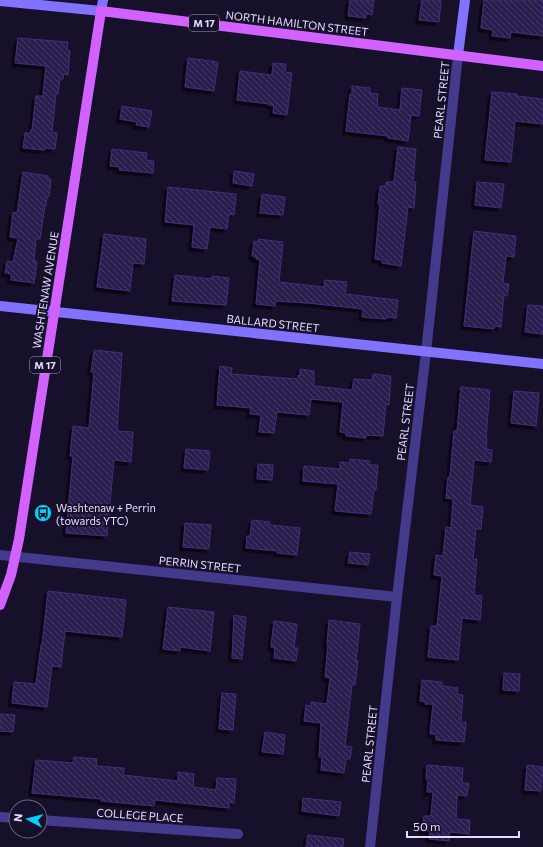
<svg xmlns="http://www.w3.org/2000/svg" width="543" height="847" viewBox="0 0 543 847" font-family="Commissioner,sans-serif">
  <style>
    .building { fill: url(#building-back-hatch); stroke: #432d7a; filter: url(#shadow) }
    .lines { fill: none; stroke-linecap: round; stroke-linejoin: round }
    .street { stroke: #443a8c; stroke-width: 10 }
    .secondary { stroke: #8272ff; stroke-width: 10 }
    .primary { stroke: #d262ff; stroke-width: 10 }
    .labels { text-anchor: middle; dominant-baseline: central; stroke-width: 4; stroke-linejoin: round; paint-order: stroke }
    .shield { fill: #17102b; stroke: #a59ebf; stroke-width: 1 }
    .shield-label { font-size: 10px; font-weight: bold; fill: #e2dbff }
    .street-label { font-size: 11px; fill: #e2dbff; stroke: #17102b }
    .poi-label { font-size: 11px; fill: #e2dbff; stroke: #17102b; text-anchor: start }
  </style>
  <defs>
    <pattern id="building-back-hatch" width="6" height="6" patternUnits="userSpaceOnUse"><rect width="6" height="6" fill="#2a1b4d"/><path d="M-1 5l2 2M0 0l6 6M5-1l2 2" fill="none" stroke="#493c68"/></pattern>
    <filter id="shadow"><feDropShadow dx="-3.5" dy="3.5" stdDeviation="0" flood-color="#0009"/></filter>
  </defs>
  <rect width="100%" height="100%" fill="#17102b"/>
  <path class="building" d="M 350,0 L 374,0 L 372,15 L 366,14 L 366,18 L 348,16 Z
    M 422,0 L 441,0 L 439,22 L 419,20 Z
    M 484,0 L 543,0 L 543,36 L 511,32 L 510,38 L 492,36 L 493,30 L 481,28 Z
    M 18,38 L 68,42 L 67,50 L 70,51 L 68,75 L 64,74 L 63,79 L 60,79 L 58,94 L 56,94 L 52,132 L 57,133 L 55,149 L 45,148 L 45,150 L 23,148 L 25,133 L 30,133 L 31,130 L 32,130 L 36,96 L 43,96 L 46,66 L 15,63 Z
    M 188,58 L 218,62 L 214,91 L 185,87 Z
    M 273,63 L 286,64 L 285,72 L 292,73 L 287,115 L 273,113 L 274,106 L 269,105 L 269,104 L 237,100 L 240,71 L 272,75 Z
    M 352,86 L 370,88 L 370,93 L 378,94 L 377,107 L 400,110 L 402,88 L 422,90 L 419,116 L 411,115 L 408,141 L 388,138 L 388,136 L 346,131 L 350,94 L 352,95 Z
    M 492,92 L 517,94 L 517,96 L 543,99 L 543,124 L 515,121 L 511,162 L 485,160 Z
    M 122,106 L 152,111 L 149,127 L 136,125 L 137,122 L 120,119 Z
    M 398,147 L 416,149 L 413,182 L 416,182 L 414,208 L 408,207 L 401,266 L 382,263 L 382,260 L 375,259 L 380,204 L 378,204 L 380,186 L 386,186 L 386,182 L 394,182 Z
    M 112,149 L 147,153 L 146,160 L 154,161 L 153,173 L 119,170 L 120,167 L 110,166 Z
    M 234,171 L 254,174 L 252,186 L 233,183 Z
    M 23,172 L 48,176 L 48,178 L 51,179 L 49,197 L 47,197 L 46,206 L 45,206 L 40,239 L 36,239 L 34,261 L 37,262 L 34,283 L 11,280 L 11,274 L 5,273 L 7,261 L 13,262 L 18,238 L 10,237 L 13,212 L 17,213 Z
    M 477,182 L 504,184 L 501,208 L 475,205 Z
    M 168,187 L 236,194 L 234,215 L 229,214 L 227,229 L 210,227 L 207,249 L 192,247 L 194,225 L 165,222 Z
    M 262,194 L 285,197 L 283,215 L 260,213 Z
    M 474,231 L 516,236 L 514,257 L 506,256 L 503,283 L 509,284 L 507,296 L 504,295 L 501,327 L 495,326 L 494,329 L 464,326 Z
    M 104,234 L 146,239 L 144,264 L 133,263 L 130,291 L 97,287 Z
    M 258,239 L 283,242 L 279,282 L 324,287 L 325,280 L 347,282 L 345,294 L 398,300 L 396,318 L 387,317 L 386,319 L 362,317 L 363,309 L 308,303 L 276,301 L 275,306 L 256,304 L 260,260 L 256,259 L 256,257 L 252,256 L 254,241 L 258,242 Z
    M 175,275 L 212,279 L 212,276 L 229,278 L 226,305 L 172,301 Z
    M 528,305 L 543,306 L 543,334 L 525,332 Z
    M 94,350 L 122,353 L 117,431 L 133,432 L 131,462 L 114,460 L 107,536 L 66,533 L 73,456 L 70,456 L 73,426 L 89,428 L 94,372 L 91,372 Z
    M 220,366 L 232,368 L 231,374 L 298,379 L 298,375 L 300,376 L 300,369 L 314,371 L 314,386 L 352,390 L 354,379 L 372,380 L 373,374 L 391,376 L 389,405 L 386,404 L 383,436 L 366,435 L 366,438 L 346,436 L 346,433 L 340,432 L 343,402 L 311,399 L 309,415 L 277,412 L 274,433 L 259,432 L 261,415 L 250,414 L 251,408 L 217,405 Z
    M 461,387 L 490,390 L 486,438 L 487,438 L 486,449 L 492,450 L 491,462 L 474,460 L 470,505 L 483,507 L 481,529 L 476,529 L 473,559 L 477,559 L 474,595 L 482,596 L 480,620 L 462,618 L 458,660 L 428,657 L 431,626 L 437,626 L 442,576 L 434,575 L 436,555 L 443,556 L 446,527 L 451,528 L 453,499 L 446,498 L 448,477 L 450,477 L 454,431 L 457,431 Z
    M 514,391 L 539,393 L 536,426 L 511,423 Z
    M 186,449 L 210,451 L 208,470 L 184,468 Z
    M 350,459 L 370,461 L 370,465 L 378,465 L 376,490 L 374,490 L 371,514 L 335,511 L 338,484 L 303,481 L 304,466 L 340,469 L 340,462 L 350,463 Z
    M 258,464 L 273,465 L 272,480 L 257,479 Z
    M 252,520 L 270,522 L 270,525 L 300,528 L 297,555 L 277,553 L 278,551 L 246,548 L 247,536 L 250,536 Z
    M 185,523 L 211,525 L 209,549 L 183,547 Z
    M 350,552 L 370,554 L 368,565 L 348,563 Z
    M 48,591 L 126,600 L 122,637 L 65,631 L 61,667 L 52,666 L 47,707 L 12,703 L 14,682 L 36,684 L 41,645 L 42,645 Z
    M 168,607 L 214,612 L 210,651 L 180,647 L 180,651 L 163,649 Z
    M 234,615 L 246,617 L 242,659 L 232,658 Z
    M 329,620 L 360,624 L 356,661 L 358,661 L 355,685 L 352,685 L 345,746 L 352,747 L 350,759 L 346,759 L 344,773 L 321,770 L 322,757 L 319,757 L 321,723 L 304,721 L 306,705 L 311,706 L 311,702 L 327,704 L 330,678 L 325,677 L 328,645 L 327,644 Z
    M 274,621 L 297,624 L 294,648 L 298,648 L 296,661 L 274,658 L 275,648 L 271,647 Z
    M 504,673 L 520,674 L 519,691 L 503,690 Z
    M 422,680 L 442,682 L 442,686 L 458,688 L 457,694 L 463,695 L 461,722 L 466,722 L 464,742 L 436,740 L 436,734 L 430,734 L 433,704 L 425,704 L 426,702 L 420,701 Z
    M 222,693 L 236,694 L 233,730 L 219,729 Z
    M 0,714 L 15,715 L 13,732 L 0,731 Z
    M 265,732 L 285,735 L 283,754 L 262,752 Z
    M 74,757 L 97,759 L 96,766 L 124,768 L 123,775 L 178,781 L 178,772 L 194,774 L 193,787 L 216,790 L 217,778 L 236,779 L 234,803 L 229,802 L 229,808 L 155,800 L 154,806 L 101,801 L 101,799 L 32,793 L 36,760 L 73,763 Z
    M 427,765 L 463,768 L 462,783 L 469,783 L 467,796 L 457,795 L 456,819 L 470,820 L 469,834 L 450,832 L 449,841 L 429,839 L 430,831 L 422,830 L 424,816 L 431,816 L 433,792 L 427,792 L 428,779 L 426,779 Z
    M 527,765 L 543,767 L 541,791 L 525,790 Z
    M 303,798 L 341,802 L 339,816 L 302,811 Z
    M 308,835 L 344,839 L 343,847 L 306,847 Z"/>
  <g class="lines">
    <path class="street" d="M 0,555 L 397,597
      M 0,817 L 16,818
      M 40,820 L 238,834
      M 370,847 L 397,597 L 426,352 L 458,55"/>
    <path class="secondary" d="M 0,1 L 101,11 L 103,0
      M 458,55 L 465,0
      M 0,306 L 543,364"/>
    <path class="primary" d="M 0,605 L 11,575 L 19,539 L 101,11 L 543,66"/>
  </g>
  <defs>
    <symbol id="bus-disc" viewBox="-11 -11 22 22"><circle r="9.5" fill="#07d0ff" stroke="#17102b"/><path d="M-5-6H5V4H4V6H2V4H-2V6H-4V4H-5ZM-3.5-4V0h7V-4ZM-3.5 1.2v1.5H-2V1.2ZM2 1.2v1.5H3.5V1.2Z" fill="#111"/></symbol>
  </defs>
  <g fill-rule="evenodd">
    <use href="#bus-disc" x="33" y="503" width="20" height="20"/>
  </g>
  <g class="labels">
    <g class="shield">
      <rect x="189" y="15" width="30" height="16" rx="3"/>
      <rect x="30" y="357" width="30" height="16" rx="3"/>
    </g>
    <g class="shield-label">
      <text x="204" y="23">M 17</text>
      <text x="45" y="365">M 17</text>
    </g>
    <g class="street-label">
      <text transform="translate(297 23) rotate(7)">NORTH HAMILTON STREET</text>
      <text transform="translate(441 100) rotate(-84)">PEARL STREET</text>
      <text transform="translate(45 290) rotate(-81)">WASHTENAW AVENUE</text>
      <text transform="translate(273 323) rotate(6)">BALLARD STREET</text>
      <text transform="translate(405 422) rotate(-83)">PEARL STREET</text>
      <text transform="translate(200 564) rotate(6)">PERRIN STREET</text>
      <text transform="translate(369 744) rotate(-84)">PEARL STREET</text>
      <text transform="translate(140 815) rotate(4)">COLLEGE PLACE</text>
    </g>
    <g class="poi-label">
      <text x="56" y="507">Washtenaw + Perrin<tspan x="56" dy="13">(towards YTC)</tspan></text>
    </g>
  </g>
  <g transform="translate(28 819) rotate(277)"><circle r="19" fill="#17102b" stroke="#686180"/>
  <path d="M0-3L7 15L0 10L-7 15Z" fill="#07d0ff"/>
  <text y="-6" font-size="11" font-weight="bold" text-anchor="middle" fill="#e2dbff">N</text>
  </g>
  <path d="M407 831v6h112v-6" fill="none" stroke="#e2dbff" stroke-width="2"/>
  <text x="413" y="831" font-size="12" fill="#e2dbff" stroke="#17102b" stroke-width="3" paint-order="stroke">50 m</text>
</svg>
